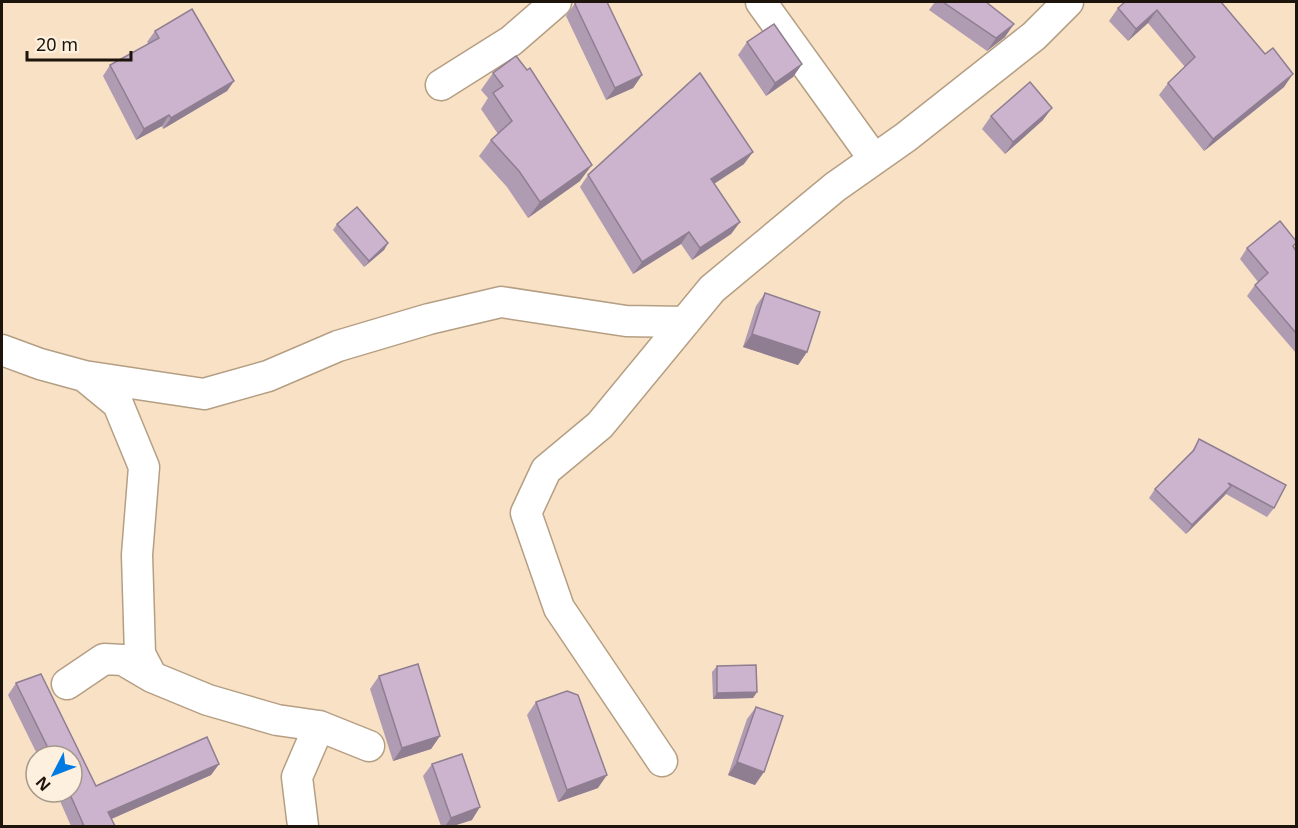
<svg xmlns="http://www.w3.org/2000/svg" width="1298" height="828" viewBox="0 0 1298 828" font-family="'Noto Sans',sans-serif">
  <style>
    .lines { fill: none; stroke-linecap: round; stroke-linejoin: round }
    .minor-casing { stroke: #b59f84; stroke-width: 33 }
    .minor { stroke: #fff; stroke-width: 30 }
    .wall { fill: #af9bb2 }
    .shaded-wall { fill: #8f7e91 }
    .building { fill: #ccb4cf; stroke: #8f7e91; stroke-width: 1.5 }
  </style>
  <rect width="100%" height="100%" fill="#f8e1c5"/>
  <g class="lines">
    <defs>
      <path id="minor" d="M 761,2 L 874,159
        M 441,85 L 511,41 L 556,2
        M 2,350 L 40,364 L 84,376 L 118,404 L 144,467 L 137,555 L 140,654 L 152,677 L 208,700 L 277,720 L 319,726 L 369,746
        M 84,376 L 204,394 L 268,376 L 338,346 L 429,319 L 501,302 L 626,321 L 685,322
        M 67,684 L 104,659 L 123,660 L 152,677
        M 662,761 L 559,608 L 526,513 L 546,470 L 600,425 L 712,289 L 835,187 L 906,137 L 1034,36 L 1068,2
        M 303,826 L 297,777 L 319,726"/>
    </defs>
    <use href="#minor" class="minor-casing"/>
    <use href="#minor" class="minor"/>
  </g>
  <path class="wall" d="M 576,2 L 642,75 L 633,88 L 606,100 L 566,16 Z
    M 935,2 L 986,2 L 1005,37 L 987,51 L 929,10 Z
    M 1221,2 L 1284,87 L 1204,151 L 1159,95 L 1168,83 L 1185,67 L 1148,23 L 1128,41 L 1109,21 L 1118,8 Z
    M 155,31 L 234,81 L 227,91 L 163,129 L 162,126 L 136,140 L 103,76 L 110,65 L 149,44 L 147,42 Z
    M 747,42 L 802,64 L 793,77 L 766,96 L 738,55 Z
    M 493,73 L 580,181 L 528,218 L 507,187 L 479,156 L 491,140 L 498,134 L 481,109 L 488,98 L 481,90 Z
    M 991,116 L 1043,120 L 1005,154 L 982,129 Z
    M 744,164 L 714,184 L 740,222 L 731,234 L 692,260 L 681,244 L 633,274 L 580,187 L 588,175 Z
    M 337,224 L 388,243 L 384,250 L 364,267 L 333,230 Z
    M 1247,248 L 1294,248 L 1296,251 L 1296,353 L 1247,296 L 1255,285 L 1258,282 L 1240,259 Z
    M 765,293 L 807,352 L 798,365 L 743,347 L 756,306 Z
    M 1199,439 L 1274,508 L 1267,517 L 1226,494 L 1186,534 L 1149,498 L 1155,489 L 1191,453 Z
    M 717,666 L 757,692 L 753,698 L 713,699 L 712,672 Z
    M 379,676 L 440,736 L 431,749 L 393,761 L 370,689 Z
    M 16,683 L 96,786 L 219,764 L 211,775 L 111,819 L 115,826 L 71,826 L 56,792 L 72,792 L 72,756 L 38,756 L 8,695 Z
    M 536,702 L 598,788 L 558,802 L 527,715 Z
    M 756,707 L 755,785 L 728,775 L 747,719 Z
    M 432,764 L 472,820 L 453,826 L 441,826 L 423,776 Z"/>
  <path class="shaded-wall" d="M 1157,10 L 1148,23 L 1128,41 L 1136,29 Z
    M 1014,24 L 1005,37 L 987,51 L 996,38 Z
    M 802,64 L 793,77 L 766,96 L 775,83 Z
    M 1293,74 L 1284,87 L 1204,151 L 1213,139 Z
    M 642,75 L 633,88 L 606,100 L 615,88 Z
    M 234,81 L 227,91 L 163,129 L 171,118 Z
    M 1052,108 L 1043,120 L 1005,154 L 1013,142 Z
    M 169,115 L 162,126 L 136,140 L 144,129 Z
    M 753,152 L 744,164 L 703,191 L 711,179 Z
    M 592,165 L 580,181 L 528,218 L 540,202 Z
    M 740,222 L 731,234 L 692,260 L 700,248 Z
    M 689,232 L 681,244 L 633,274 L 642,262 Z
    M 388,243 L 384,250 L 364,267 L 369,261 Z
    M 752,334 L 807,352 L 798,365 L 743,347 Z
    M 1231,486 L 1225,495 L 1186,534 L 1192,525 Z
    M 757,692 L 753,698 L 713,699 L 717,693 Z
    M 440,736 L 431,749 L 393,761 L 402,748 Z
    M 737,762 L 764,772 L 755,785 L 728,775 Z
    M 219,764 L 211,775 L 100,824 L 108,812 Z
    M 607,775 L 598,788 L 558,802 L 567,790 Z
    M 480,807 L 472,820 L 453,826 L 445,826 L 451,818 Z"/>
  <path class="building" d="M 576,2 L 607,2 L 642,75 L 615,88 L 575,4 Z
    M 943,2 L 986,2 L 1014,24 L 996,38 Z
    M 1125,2 L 1221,2 L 1265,54 L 1273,48 L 1293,74 L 1213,139 L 1168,83 L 1195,57 L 1157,10 L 1136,29 L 1118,8 Z
    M 192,9 L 234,81 L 171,118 L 169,115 L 144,129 L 110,65 L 159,38 L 155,31 Z
    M 774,24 L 802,64 L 775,83 L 747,42 Z
    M 516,56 L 527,70 L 530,68 L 592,165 L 540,202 L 519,171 L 491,140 L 512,121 L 493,93 L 503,86 L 493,73 Z
    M 700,73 L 753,152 L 711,179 L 740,222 L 700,248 L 689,232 L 642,262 L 588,175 Z
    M 1030,82 L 1052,108 L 1013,142 L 991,116 Z
    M 357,207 L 388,243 L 369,261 L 337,224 Z
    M 1280,221 L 1296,241 L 1296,243 L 1293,246 L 1296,251 L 1296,333 L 1255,285 L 1268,273 L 1247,248 Z
    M 765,293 L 820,312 L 807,352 L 752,334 Z
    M 1199,439 L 1286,485 L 1274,508 L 1228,483 L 1231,486 L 1192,525 L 1155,489 L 1194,450 Z
    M 418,664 L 440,736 L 402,748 L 379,676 Z
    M 756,665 L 757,692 L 717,693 L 717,666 Z
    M 41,674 L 96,786 L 207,737 L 219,764 L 108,812 L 115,826 L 84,826 L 69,792 L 72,792 L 72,756 L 52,756 L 16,683 Z
    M 567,691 L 578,695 L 607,775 L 567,790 L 536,702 Z
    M 756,707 L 783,716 L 764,772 L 737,762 Z
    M 462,754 L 480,807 L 451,818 L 432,764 Z"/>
  <rect width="1298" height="828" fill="none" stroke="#1d150b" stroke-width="6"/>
  <g transform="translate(54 774) rotate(228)"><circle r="28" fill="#fef0df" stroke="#a4988a" stroke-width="1.5"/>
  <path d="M0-4.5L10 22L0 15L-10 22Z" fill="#017be2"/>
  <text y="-9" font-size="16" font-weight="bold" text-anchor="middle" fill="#1d150b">N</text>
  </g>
  <path d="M27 51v9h104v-9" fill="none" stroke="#1d150b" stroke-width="3"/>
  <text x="36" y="51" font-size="18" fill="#1d150b" stroke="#fef0df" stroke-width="4.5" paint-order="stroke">20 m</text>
</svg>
